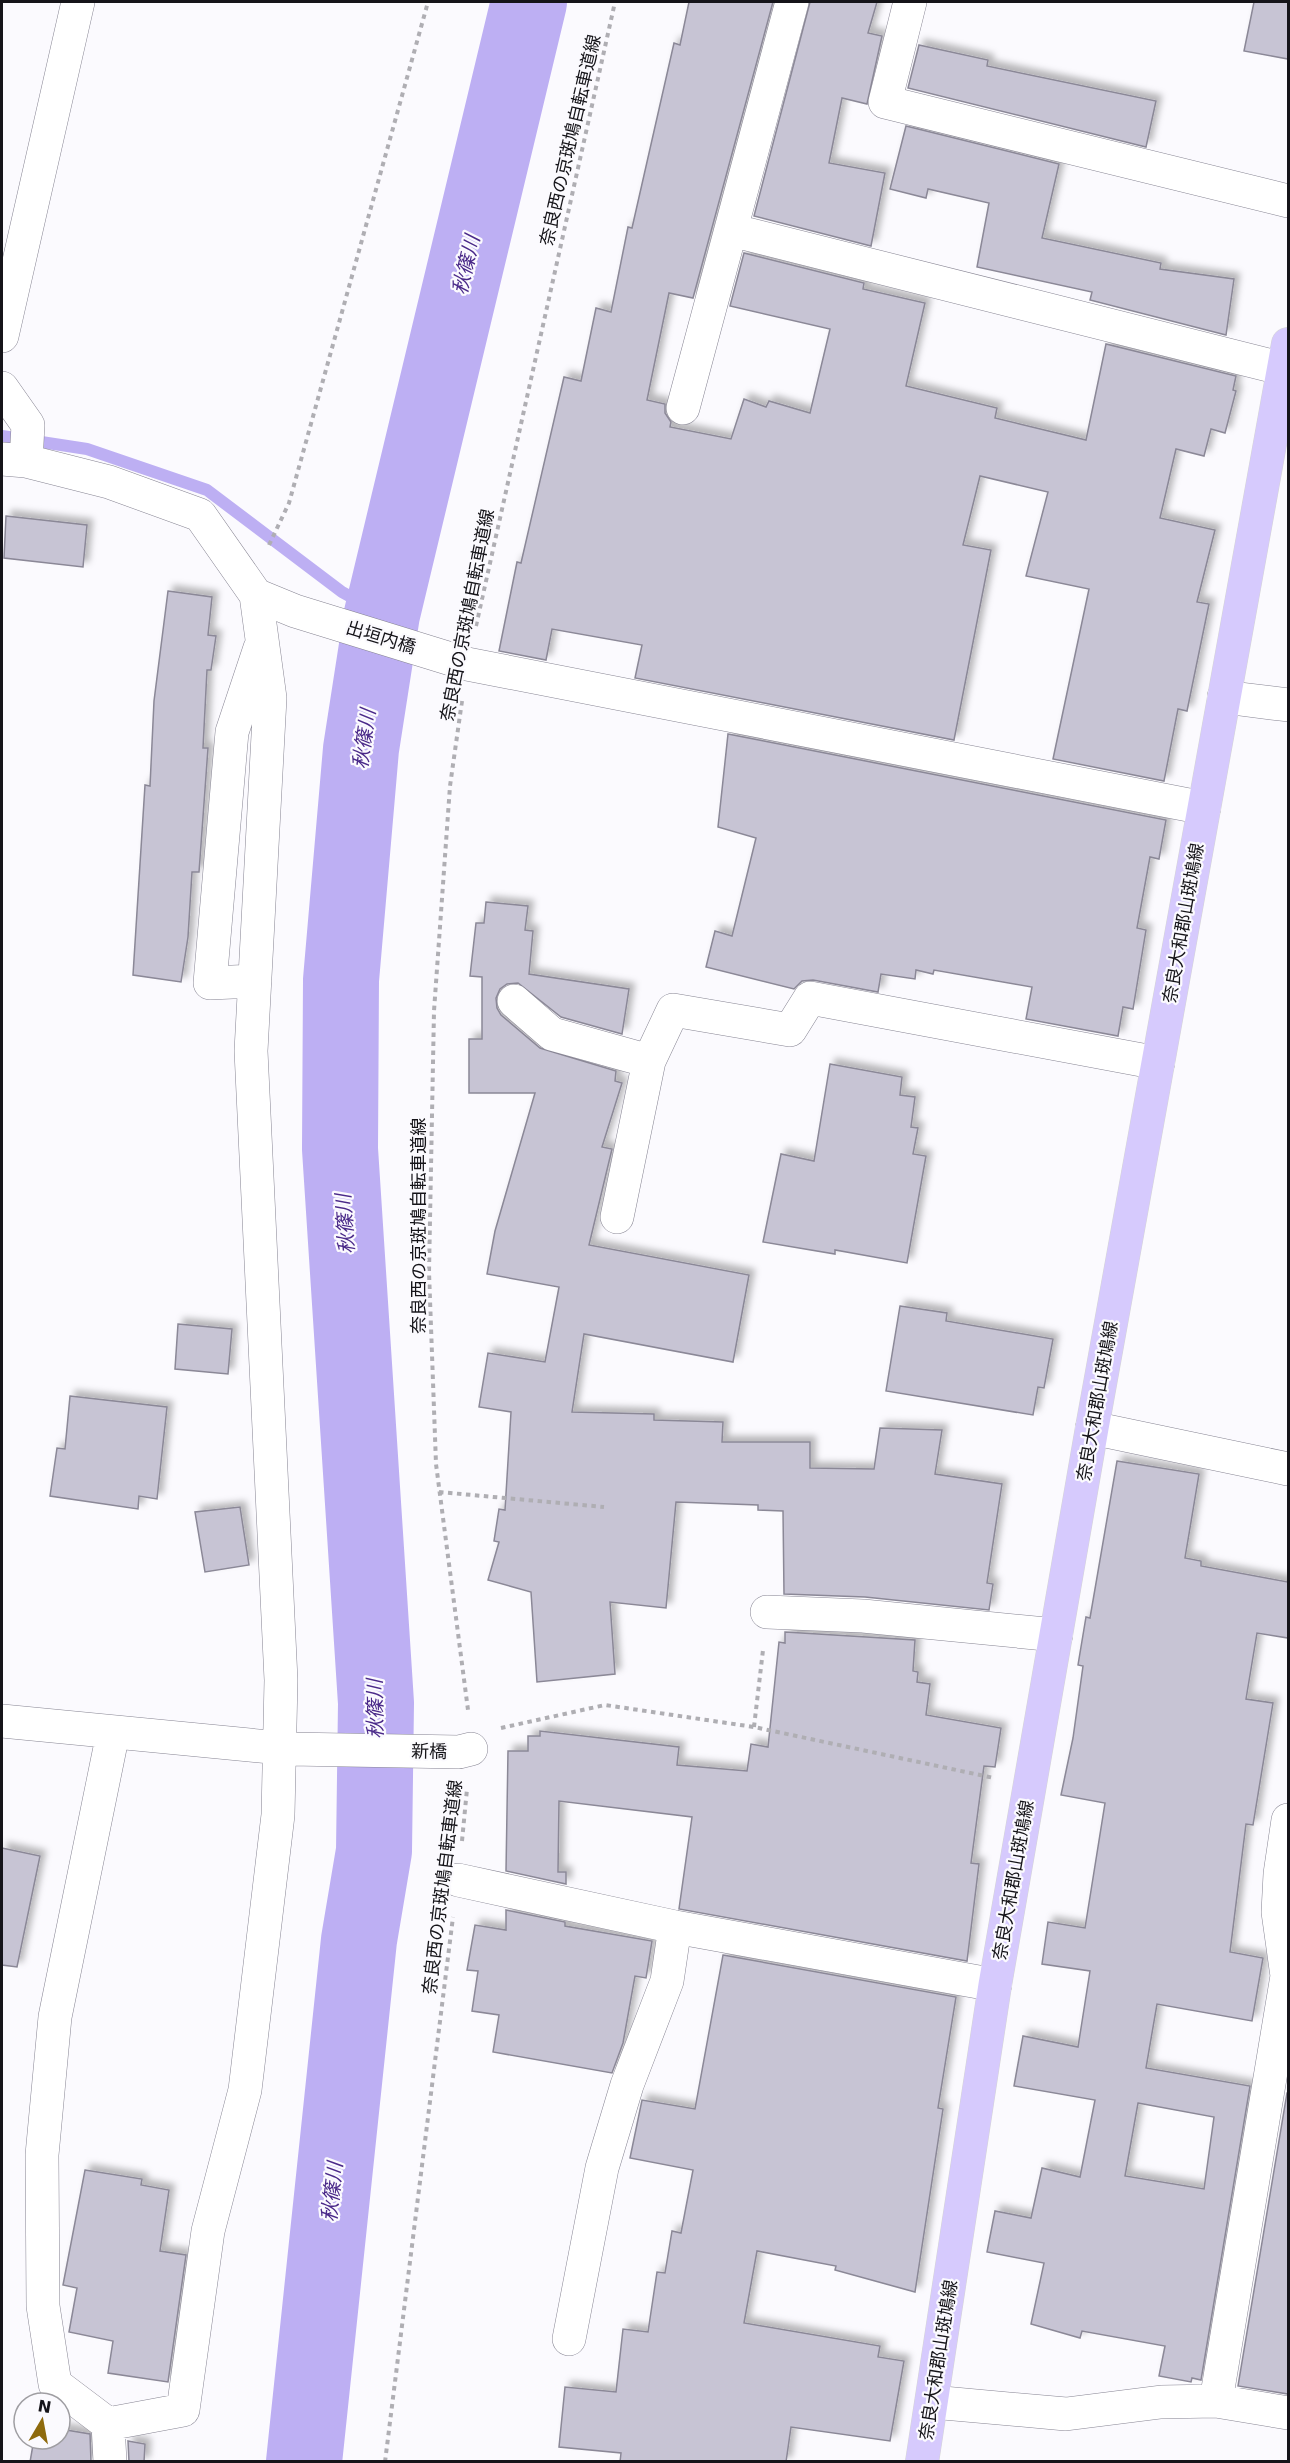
<svg xmlns="http://www.w3.org/2000/svg" width="1290" height="2463" viewBox="0 0 1290 2463" font-family="'DejaVu Sans','Noto Sans JP',sans-serif">
  <style>
    .lines { fill: none; stroke-linecap: round; stroke-linejoin: round }
    .stream { stroke: #bdaff3; stroke-width: 12 }
    .river { stroke: #bdaff3; stroke-width: 76 }
    .building { fill: #c7c4d4; stroke: #8b8897; stroke-width: 1.5; fill-rule: evenodd; filter: url(#shadow) }
    .minor-casing { stroke: #878593; stroke-width: 34 }
    .major-casing { stroke: #d5d5d6; stroke-width: 34 }
    .path { stroke: #afaeb3; stroke-width: 4; stroke-dasharray: 4.5 4.5; stroke-linecap: butt }
    .minor { stroke: #fff; stroke-width: 33 }
    .major { stroke: #d6cafd; stroke-width: 33 }
    .labels { text-anchor: middle; dominant-baseline: central; stroke-width: 4.5; stroke-linejoin: round; paint-order: stroke }
    .street-label { font-size: 18px; fill: #151419; stroke: #fbfafe }
    .water-label { font-size: 20px; font-style: italic; fill: #4a2989; stroke: #fbfafe }
  </style>
  <defs>
    <filter id="shadow"><feDropShadow dx="5.5" dy="-5.5" stdDeviation="3" flood-color="#0004"/></filter>
  </defs>
  <rect width="100%" height="100%" fill="#fbfafe"/>
  <g class="lines">
    <path class="stream" d="M 2,436 L 87,449 L 207,490 L 342,592 L 382,614"/>
    <path class="river" d="M 304,2462 L 359,1940 L 374,1851 L 376,1703 L 340,1149 L 341,980 L 361,749 L 382,614 L 529,2"/>
  </g>
  <path class="building" d="M 689,2 L 773,2 L 693,298 L 669,293 L 647,400 L 665,404 L 665,413 L 671,422 L 670,427 L 731,439 L 744,399 L 766,407 L 769,401 L 810,413 L 830,329 L 730,306 L 744,253 L 864,283 L 863,289 L 925,303 L 906,386 L 997,408 L 995,418 L 1086,440 L 1106,344 L 1236,376 L 1233,390 L 1236,391 L 1225,433 L 1211,429 L 1204,456 L 1176,449 L 1160,518 L 1215,530 L 1197,602 L 1209,604 L 1187,711 L 1178,709 L 1164,781 L 1053,759 L 1089,589 L 1026,576 L 1048,492 L 980,476 L 963,545 L 991,550 L 954,740 L 635,678 L 642,645 L 552,629 L 546,660 L 499,651 L 517,562 L 521,563 L 564,377 L 581,381 L 596,308 L 611,312 L 628,227 L 632,228 L 674,43 L 680,45 Z
    M 810,2 L 877,2 L 868,33 L 882,36 L 867,104 L 842,98 L 829,163 L 885,173 L 871,246 L 754,216 Z
    M 1254,2 L 1288,2 L 1288,59 L 1244,51 Z
    M 919,45 L 988,60 L 987,66 L 1156,101 L 1146,147 L 908,88 Z
    M 906,126 L 1059,164 L 1042,238 L 1161,263 L 1160,269 L 1234,279 L 1226,335 L 1090,300 L 1092,292 L 977,267 L 989,203 L 928,189 L 926,198 L 890,189 Z
    M 6,516 L 87,525 L 83,567 L 4,558 Z
    M 168,591 L 212,597 L 208,635 L 216,636 L 211,670 L 207,670 L 203,748 L 208,748 L 199,872 L 192,872 L 188,937 L 181,982 L 133,975 L 145,785 L 150,786 L 154,701 Z
    M 728,734 L 1166,820 L 1159,859 L 1150,857 L 1137,928 L 1146,930 L 1133,1009 L 1123,1007 L 1118,1036 L 1026,1019 L 1032,987 L 934,970 L 933,974 L 916,970 L 915,979 L 881,974 L 878,992 L 813,980 L 802,981 L 794,989 L 706,967 L 715,931 L 732,936 L 756,838 L 718,827 Z
    M 486,902 L 528,906 L 525,930 L 533,931 L 529,974 L 629,989 L 622,1034 L 561,1017 L 518,983 L 507,984 L 500,989 L 496,998 L 497,1008 L 501,1015 L 540,1048 L 616,1071 L 615,1081 L 622,1083 L 602,1147 L 612,1149 L 589,1245 L 749,1275 L 733,1362 L 584,1334 L 572,1412 L 654,1414 L 654,1420 L 723,1422 L 722,1442 L 810,1442 L 810,1468 L 874,1469 L 880,1428 L 942,1430 L 935,1474 L 1002,1484 L 987,1583 L 993,1584 L 989,1610 L 865,1597 L 784,1594 L 783,1511 L 758,1510 L 758,1505 L 676,1502 L 666,1608 L 610,1602 L 615,1674 L 537,1682 L 531,1592 L 488,1580 L 499,1542 L 494,1541 L 499,1509 L 505,1510 L 511,1412 L 479,1407 L 488,1353 L 545,1362 L 559,1287 L 487,1274 L 495,1231 L 535,1093 L 469,1093 L 469,1039 L 482,1039 L 482,977 L 470,976 L 476,923 L 484,923 Z
    M 830,1064 L 902,1077 L 900,1095 L 915,1097 L 911,1127 L 918,1128 L 913,1154 L 926,1156 L 907,1263 L 835,1250 L 835,1254 L 763,1242 L 781,1154 L 814,1161 Z
    M 900,1306 L 947,1313 L 946,1321 L 1053,1339 L 1044,1388 L 1038,1387 L 1033,1415 L 886,1391 Z
    M 178,1324 L 232,1329 L 228,1374 L 175,1369 Z
    M 70,1396 L 167,1407 L 157,1499 L 139,1496 L 138,1509 L 50,1496 L 57,1448 L 65,1449 Z
    M 1117,1461 L 1199,1474 L 1185,1558 L 1201,1561 L 1201,1566 L 1288,1582 L 1288,1638 L 1257,1633 L 1246,1699 L 1273,1703 L 1253,1825 L 1246,1824 L 1230,1952 L 1263,1958 L 1252,2021 L 1157,2004 L 1146,2068 L 1250,2086 L 1201,2380 L 1192,2378 L 1191,2382 L 1159,2376 L 1165,2346 L 1082,2331 L 1080,2338 L 1031,2324 L 1044,2263 L 987,2252 L 995,2211 L 1031,2218 L 1042,2168 L 1080,2177 L 1095,2100 L 1014,2086 L 1023,2036 L 1078,2047 L 1090,1971 L 1042,1964 L 1048,1922 L 1085,1928 L 1105,1803 L 1061,1795 L 1073,1738 L 1083,1666 L 1078,1665 L 1086,1617 L 1090,1618 ZM 1138,2103 L 1214,2117 L 1204,2189 L 1125,2176 Z
    M 240,1507 L 249,1565 L 205,1572 L 195,1512 Z
    M 785,1632 L 915,1640 L 913,1671 L 918,1672 L 917,1682 L 930,1684 L 926,1715 L 1001,1728 L 995,1767 L 984,1766 L 971,1863 L 979,1864 L 967,1961 L 679,1909 L 692,1817 L 559,1801 L 558,1872 L 566,1872 L 566,1884 L 506,1871 L 508,1751 L 528,1751 L 528,1736 L 540,1736 L 540,1731 L 679,1747 L 677,1765 L 747,1771 L 751,1744 L 768,1747 L 779,1642 L 785,1643 Z
    M 2,1848 L 40,1856 L 17,1967 L 2,1965 Z
    M 506,1910 L 565,1922 L 565,1926 L 652,1941 L 646,1978 L 635,1976 L 623,2043 L 612,2073 L 493,2052 L 499,2015 L 472,2011 L 478,1971 L 467,1970 L 475,1925 L 506,1930 Z
    M 723,1955 L 956,1997 L 938,2108 L 943,2109 L 915,2292 L 835,2270 L 836,2266 L 757,2251 L 744,2323 L 880,2346 L 878,2357 L 904,2361 L 890,2441 L 791,2427 L 786,2462 L 620,2462 L 621,2453 L 559,2447 L 565,2387 L 616,2392 L 623,2329 L 648,2332 L 657,2272 L 665,2273 L 672,2231 L 681,2233 L 693,2170 L 630,2158 L 642,2100 L 695,2109 Z
    M 1287,2093 L 1288,2093 L 1288,2394 L 1238,2386 Z
    M 85,2170 L 142,2179 L 141,2185 L 169,2190 L 160,2251 L 186,2255 L 168,2382 L 108,2373 L 113,2341 L 69,2332 L 77,2288 L 63,2285 Z
    M 60,2429 L 90,2434 L 91,2462 L 30,2462 L 34,2439 L 60,2439 Z
    M 128,2441 L 145,2444 L 144,2462 L 129,2462 Z"/>
  <g class="lines">
    <defs>
      <path id="minor" d="M 910,2 L 885,102 L 1288,201
        M 731,230 L 1284,369
        M 2,336 L 78,2
        M 2,388 L 28,425 L 26,461
        M 683,408 L 792,2
        M 2,459 L 26,461 L 109,482 L 200,515 L 256,595 L 270,698 L 251,1051 L 281,1680 L 278,1815 L 245,2090 L 208,2231 L 183,2410 L 108,2424
        M 256,595 L 295,611 L 467,664 L 1204,808
        M 1224,697 L 1288,705
        M 255,981 L 210,983 L 232,732 L 260,648
        M 514,1001 L 552,1034 L 649,1061
        M 617,1217 L 649,1061 L 673,1010 L 790,1030 L 810,998 L 1158,1063
        M 1092,1428 L 1288,1469
        M 767,1612 L 863,1616 L 1056,1635
        M 2,1721 L 290,1749 L 459,1752 L 471,1749
        M 458,1880 L 675,1927 L 995,1985
        M 569,2339 L 602,2168 L 627,2085 L 667,1981 L 675,1927
        M 1216,2401 L 1287,1976 L 1278,1912 L 1280,1874 L 1288,1820
        M 932,2402 L 1066,2414 L 1161,2402 L 1216,2401 L 1288,2413
        M 110,2462 L 108,2424 L 55,2384 L 43,2306 L 42,2155 L 55,2017 L 113,1733"/>
      <path id="major" d="M 922,2462 L 995,1985 L 1092,1428 L 1288,344"/>
    </defs>
    <use href="#minor" class="minor-casing"/>
    <use href="#major" class="major-casing"/>
    <path class="path" d="M 269,545 L 289,503 L 428,2
      M 476,626 L 615,2
      M 462,701 L 450,786 L 434,1011 L 429,1272 L 436,1464 L 468,1710
      M 439,1492 L 604,1507
      M 754,1727 L 763,1650
      M 501,1728 L 605,1705 L 754,1727 L 994,1778
      M 462,1841 L 467,1789
      M 385,2462 L 453,1917"/>
    <use href="#minor" class="minor"/>
    <use href="#major" class="major"/>
  </g>
  <g class="labels">
    <g class="street-label">
      <text transform="translate(570 140) rotate(-77)">奈良西の京斑鳩自転車道線</text>
      <text transform="translate(467 615) rotate(-79)">奈良西の京斑鳩自転車道線</text>
      <text transform="translate(381 637) rotate(17)">出垣内橋</text>
      <text transform="translate(1183 923) rotate(-80)">奈良大和郡山斑鳩線</text>
      <text transform="translate(418 1226) rotate(-90)">奈良西の京斑鳩自転車道線</text>
      <text transform="translate(1097 1401) rotate(-80)">奈良大和郡山斑鳩線</text>
      <text transform="translate(429 1751) rotate(1)">新橋</text>
      <text transform="translate(1013 1880) rotate(-80)">奈良大和郡山斑鳩線</text>
      <text transform="translate(442 1887) rotate(-83)">奈良西の京斑鳩自転車道線</text>
      <text transform="translate(938 2360) rotate(-81)">奈良大和郡山斑鳩線</text>
    </g>
    <g class="water-label">
      <text transform="translate(466 265) rotate(-77)">秋篠川</text>
      <text transform="translate(364 739) rotate(-82)">秋篠川</text>
      <text transform="translate(345 1224) rotate(-94)">秋篠川</text>
      <text transform="translate(375 1709) rotate(-91)">秋篠川</text>
      <text transform="translate(332 2192) rotate(-84)">秋篠川</text>
    </g>
  </g>
  <rect width="1290" height="2463" fill="none" stroke="#151419" stroke-width="6"/>
  <g transform="translate(42 2421) rotate(10)"><circle r="28" fill="#fbfafe" stroke="#9f9ea2" stroke-width="1.5"/>
  <path d="M0-4.5L10 22L0 15L-10 22Z" fill="#8e6a0d"/>
  <text y="-9" font-size="16" font-weight="bold" text-anchor="middle" fill="#151419">N</text>
  </g>
</svg>
